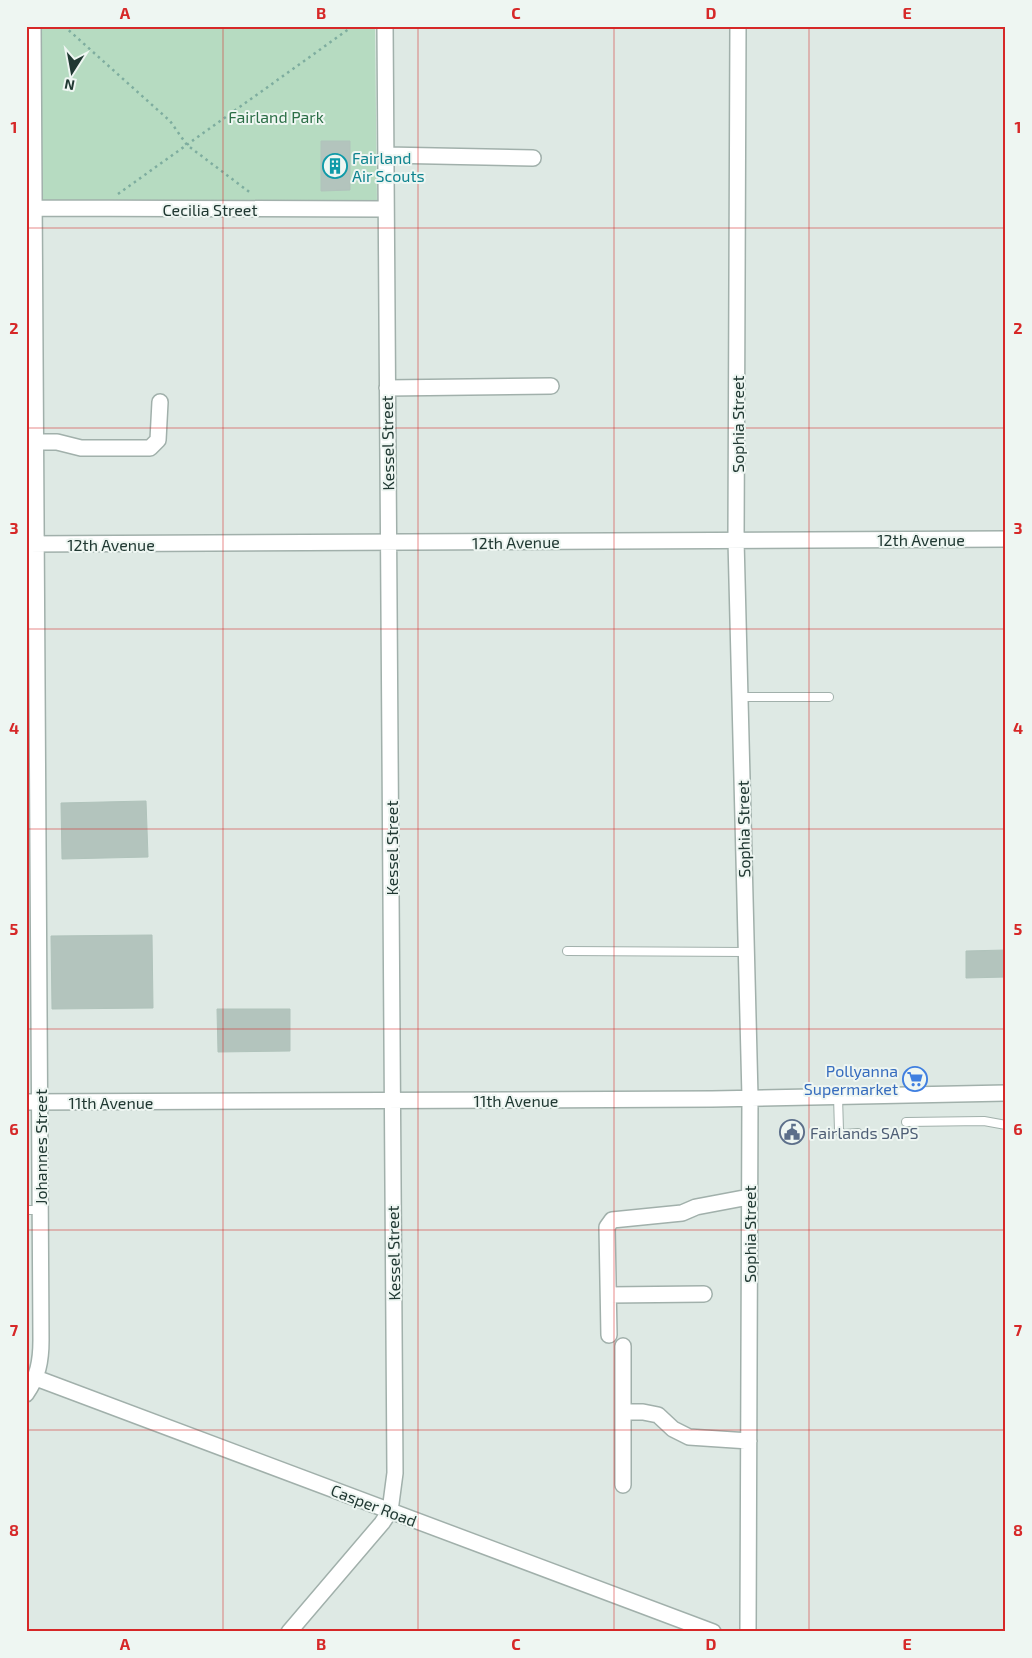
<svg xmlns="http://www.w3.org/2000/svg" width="1032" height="1658" viewBox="0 0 1032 1658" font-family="'Exo 2',sans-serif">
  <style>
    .green { fill: #b6dbc1 }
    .building { fill: #b3c4bd; stroke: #b0c3bb }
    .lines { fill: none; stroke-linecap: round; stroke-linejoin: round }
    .service-casing { stroke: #a1b0ab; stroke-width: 10 }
    .minor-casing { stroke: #a1b0ab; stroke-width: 18 }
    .path { stroke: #7ead9f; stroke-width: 2.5; stroke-dasharray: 2.5 4; stroke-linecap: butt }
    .service { stroke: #fff; stroke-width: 8 }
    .minor { stroke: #fff; stroke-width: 15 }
    .grid { fill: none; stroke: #d62828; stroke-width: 1; stroke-opacity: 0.55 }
    .labels { text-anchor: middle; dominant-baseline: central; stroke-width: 4; stroke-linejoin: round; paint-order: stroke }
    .park-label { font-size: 16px; fill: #2b6e46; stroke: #eef6f2 }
    .culture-label { font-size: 16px; fill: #0d838f; stroke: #eef6f2; text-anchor: start }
    .street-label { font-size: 16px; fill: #203832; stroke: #eef6f2 }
    .shop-label { font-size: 16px; fill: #366cbe; stroke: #eef6f2; text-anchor: end }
    .service-label { font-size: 16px; fill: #4e5e75; stroke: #eef6f2; text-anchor: start }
    .neatline { fill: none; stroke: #d62828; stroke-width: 2 }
    .grid-label { font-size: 16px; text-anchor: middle; font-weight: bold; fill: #d62828 }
  </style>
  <rect width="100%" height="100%" fill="#dee9e4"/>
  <path class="green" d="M 32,26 L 375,26 L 377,208 L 33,204 Z"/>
  <path class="building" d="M 321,141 L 350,141 L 350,190 L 321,191 Z
    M 146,801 L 148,857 L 62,859 L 61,803 Z
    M 152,935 L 153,1008 L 52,1009 L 51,936 Z
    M 1006,950 L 1006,977 L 966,978 L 966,951 Z
    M 217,1009 L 290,1009 L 290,1051 L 218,1052 Z"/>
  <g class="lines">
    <defs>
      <path id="service" d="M 740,697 L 829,697
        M 567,951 L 746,952
        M 838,1096 L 839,1131 L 843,1134 L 858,1133
        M 906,1122 L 984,1121 L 1006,1125
        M 26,1210 L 40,1210"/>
      <path id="minor" d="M 738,26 L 736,540 L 750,1097 L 748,1632
        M 386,155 L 533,158
        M 35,208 L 386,209
        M 387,388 L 551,386
        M 35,442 L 57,442 L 81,448 L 150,448 L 158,440 L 160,402
        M 27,544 L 1006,539
        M 26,1102 L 712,1099 L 1006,1093
        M 609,1295 L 704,1294
        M 609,1335 L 607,1227 L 612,1220 L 682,1213 L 696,1207 L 749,1197
        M 36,1378 L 713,1632
        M 26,1394 C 38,1377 41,1361 41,1340 L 33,26
        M 623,1412 L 643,1412 L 658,1415 L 673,1429 L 689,1437 L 749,1441
        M 623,1485 L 623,1346
        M 289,1632 L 382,1523 L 390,1511 L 395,1473 L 385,26"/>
    </defs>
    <use href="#service" class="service-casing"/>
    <use href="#minor" class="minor-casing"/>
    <path class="path" d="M 64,26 L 170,121 L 187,145 L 252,194
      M 118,194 L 353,26"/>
    <use href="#service" class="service"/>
    <use href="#minor" class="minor"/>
  </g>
  <path class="grid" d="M 223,26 L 223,1632M 418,26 L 418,1632M 614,26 L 614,1632M 809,26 L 809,1632M 26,228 L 1006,228M 26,428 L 1006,428M 26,629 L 1006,629M 26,829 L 1006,829M 26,1029 L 1006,1029M 26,1230 L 1006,1230M 26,1430 L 1006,1430"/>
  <defs>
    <symbol id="building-ring" viewBox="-11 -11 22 22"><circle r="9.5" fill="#eef6f2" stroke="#0f9aa8" stroke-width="1.5"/><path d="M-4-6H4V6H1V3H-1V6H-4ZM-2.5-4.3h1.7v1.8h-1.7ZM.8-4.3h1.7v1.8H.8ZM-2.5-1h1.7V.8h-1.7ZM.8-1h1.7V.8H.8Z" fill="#0f9aa8"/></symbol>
    <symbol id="supermarket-ring" viewBox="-11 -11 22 22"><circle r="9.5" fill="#eef6f2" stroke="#3f7fe0" stroke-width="1.5"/><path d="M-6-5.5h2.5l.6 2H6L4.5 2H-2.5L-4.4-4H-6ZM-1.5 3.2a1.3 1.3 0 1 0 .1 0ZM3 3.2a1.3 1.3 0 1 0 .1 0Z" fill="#3f7fe0"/></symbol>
    <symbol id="civic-ring" viewBox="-11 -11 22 22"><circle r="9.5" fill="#eef6f2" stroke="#5c6f8a" stroke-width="1.5"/><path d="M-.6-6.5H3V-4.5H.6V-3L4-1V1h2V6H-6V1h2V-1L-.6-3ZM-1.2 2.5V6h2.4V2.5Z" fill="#5c6f8a"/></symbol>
  </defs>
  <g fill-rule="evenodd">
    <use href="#building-ring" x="321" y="152" width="28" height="28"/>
    <use href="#supermarket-ring" x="901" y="1065" width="28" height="28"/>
    <use href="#civic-ring" x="778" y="1118" width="28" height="28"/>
  </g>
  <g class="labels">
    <g class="park-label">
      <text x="276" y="116">Fairland Park</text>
    </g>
    <g class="culture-label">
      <text x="352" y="157">Fairland<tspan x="352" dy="18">Air Scouts</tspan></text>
    </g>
    <g class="street-label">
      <text x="210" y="209">Cecilia Street</text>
      <text transform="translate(737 424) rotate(-90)">Sophia Street</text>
      <text transform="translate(387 443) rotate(-91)">Kessel Street</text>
      <text x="921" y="539">12th Avenue</text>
      <text transform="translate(516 542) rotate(-1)">12th Avenue</text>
      <text x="111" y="544">12th Avenue</text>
      <text transform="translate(743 829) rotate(-91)">Sophia Street</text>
      <text transform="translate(391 848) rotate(-90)">Kessel Street</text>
      <text x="516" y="1100">11th Avenue</text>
      <text x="111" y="1102">11th Avenue</text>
      <text transform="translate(40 1147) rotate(-90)">Johannes Street</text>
      <text transform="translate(749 1234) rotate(-90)">Sophia Street</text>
      <text transform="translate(393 1253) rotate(-91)">Kessel Street</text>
      <text transform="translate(374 1505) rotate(21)">Casper Road</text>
    </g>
    <g class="shop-label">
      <text x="898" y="1070">Pollyanna<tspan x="898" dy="18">Supermarket</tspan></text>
    </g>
    <g class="service-label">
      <text x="810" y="1132">Fairlands SAPS</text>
    </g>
  </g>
  <rect width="1032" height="1658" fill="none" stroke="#eef6f2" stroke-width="55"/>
  <g transform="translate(72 72) rotate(191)" stroke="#eef6f2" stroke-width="4" paint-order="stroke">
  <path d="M0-4L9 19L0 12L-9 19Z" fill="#203832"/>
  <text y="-8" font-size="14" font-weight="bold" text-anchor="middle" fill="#203832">N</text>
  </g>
  <rect x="28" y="28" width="976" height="1602" class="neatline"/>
  <g class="grid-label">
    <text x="125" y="19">A</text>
    <text x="321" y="19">B</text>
    <text x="516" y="19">C</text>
    <text x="711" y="19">D</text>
    <text x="907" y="19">E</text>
    <text x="14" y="133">1</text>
    <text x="1018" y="133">1</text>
    <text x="14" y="334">2</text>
    <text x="1018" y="334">2</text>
    <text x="14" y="534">3</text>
    <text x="1018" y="534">3</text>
    <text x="14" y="734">4</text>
    <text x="1018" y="734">4</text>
    <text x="14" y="935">5</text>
    <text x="1018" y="935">5</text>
    <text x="14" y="1135">6</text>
    <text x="1018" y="1135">6</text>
    <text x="14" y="1336">7</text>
    <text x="1018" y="1336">7</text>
    <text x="14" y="1536">8</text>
    <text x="1018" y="1536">8</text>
    <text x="125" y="1650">A</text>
    <text x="321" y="1650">B</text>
    <text x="516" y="1650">C</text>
    <text x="711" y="1650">D</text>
    <text x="907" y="1650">E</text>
  </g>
</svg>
